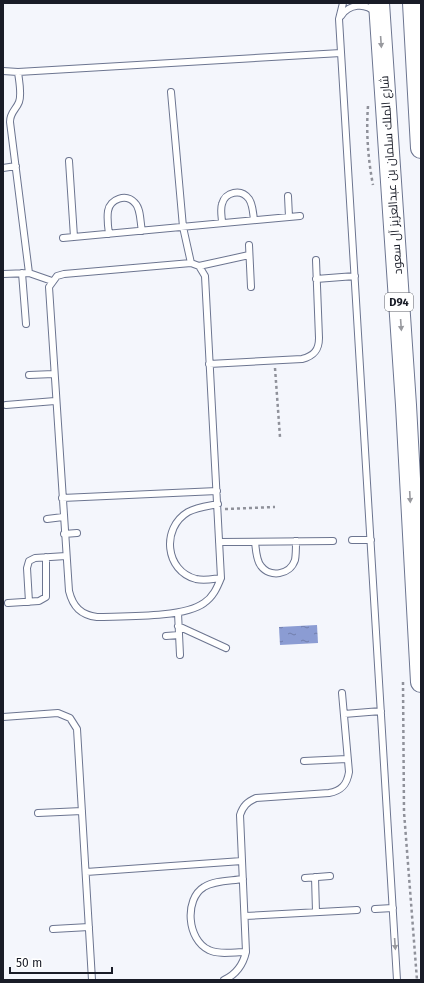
<svg xmlns="http://www.w3.org/2000/svg" width="424" height="983" viewBox="0 0 424 983" font-family="'Fira Sans',Cairo,sans-serif">
  <style>
    .water { fill: url(#water-ripples) }
    .lines { fill: none; stroke-linecap: round; stroke-linejoin: round }
    .lane-casing { stroke: #6c7590; stroke-width: 8 }
    .primary-casing { stroke: #6c7590; stroke-width: 22 }
    .path { stroke: #8f919a; stroke-width: 2.5; stroke-dasharray: 3 3; stroke-linecap: butt }
    .lane { stroke: #fff; stroke-width: 6 }
    .primary { stroke: #fff; stroke-width: 20 }
    .oneway { fill: #98999e }
    .labels { text-anchor: middle; dominant-baseline: central; stroke-width: 3; stroke-linejoin: round; paint-order: stroke }
    .shield { fill: #fff; stroke: #5e6068; stroke-width: 1 }
    .shield-label { font-size: 11px; font-weight: bold; fill: #191c27 }
    .street-label { font-size: 12px; fill: #191c27; stroke: #fff }
  </style>
  <defs>
    <pattern id="water-ripples" width="26" height="14" patternUnits="userSpaceOnUse"><rect width="26" height="14" fill="#8b9cd3"/><path d="M2 4q2-2 4 0t4 0M15 11q2-2 4 0t4 0" fill="none" stroke="#717eab"/></pattern>
  </defs>
  <rect width="100%" height="100%" fill="#f4f6fc"/>
  <path class="water" d="M 317,625 L 318,643 L 280,645 L 279,627 Z"/>
  <g class="lines">
    <defs>
      <path id="lane" d="M 343,3 L 339,19 L 397,980
        M 341,16 C 349,4 365,2 376,13
        M 3,71 L 18,72 L 341,53
        M 18,72 C 19,81 22,94 19,102 C 16,110 10,112 10,122 L 29,273
        M 171,92 L 183,227 L 191,263
        M 69,161 L 74,237
        M 3,168 L 16,166
        M 288,196 L 289,217
        M 222,223 C 222,217 220,210 222,204 C 225,192 241,188 249,199 C 253,205 253,213 254,220
        M 109,234 C 108,227 107,218 108,211 C 110,199 126,193 135,203 C 141,209 140,222 142,231
        M 63,238 L 300,216
        M 249,245 L 251,287
        M 191,263 L 199,266 L 205,276 L 221,578 C 217,588 213,597 204,603 C 184,618 124,616 97,617 C 81,615 73,607 69,591 L 49,287 L 57,276 L 64,274 Z
        M 199,266 L 249,255
        M 22,273 L 26,324
        M 3,274 L 29,273 L 52,281
        M 316,279 L 355,276
        M 209,364 L 302,359 C 314,356 319,350 319,338 L 316,260
        M 29,375 L 54,374
        M 6,405 L 55,401
        M 62,498 L 217,491
        M 218,504 C 208,506 197,507 188,512 C 161,528 165,571 196,579 C 205,581 212,579 221,578
        M 47,519 L 63,517
        M 64,534 L 77,533
        M 352,540 L 371,540
        M 219,542 L 333,541
        M 255,542 C 256,549 256,560 261,566 C 270,578 290,575 295,560 C 296,555 296,547 296,541
        M 29,602 L 27,568 L 29,561 L 35,558 L 66,556
        M 8,603 L 39,601 L 46,597 L 46,557
        M 178,613 L 180,655
        M 178,626 L 226,648
        M 166,636 L 179,635
        M 344,714 L 381,711
        M 3,717 L 58,713 L 70,718 L 77,729 L 92,980
        M 304,761 L 347,759
        M 38,813 L 82,811
        M 86,872 L 242,861
        M 315,877 L 316,912
        M 305,878 L 330,876
        M 243,879 C 231,881 215,880 204,887 C 184,899 187,940 209,950 C 219,955 234,952 246,952
        M 375,909 L 393,908
        M 245,916 L 357,910
        M 53,929 L 89,927
        M 224,980 C 237,974 243,965 246,952 L 240,815 C 243,806 247,802 256,798 L 329,793 C 341,791 347,785 349,772 L 342,693"/>
      <path id="primary" d="M 379,3 L 406,405 L 421,682
        M 413,3 L 421,148"/>
    </defs>
    <use href="#lane" class="lane-casing"/>
    <use href="#primary" class="primary-casing"/>
    <path class="path" d="M 368,106 C 366,132 368,159 373,185
      M 275,368 L 280,437
      M 225,509 L 275,507
      M 403,682 L 404,812 L 417,980"/>
    <use href="#lane" class="lane"/>
    <use href="#primary" class="primary"/>
  </g>
  <defs><path id="oneway-solid" d="M-6-.8H1V-3.2L6.5 0L1 3.2V.8H-6Z"/></defs>
  <g class="oneway">
    <use href="#oneway-solid" transform="translate(381 42) rotate(86)"/>
    <use href="#oneway-solid" transform="translate(401 325) rotate(86)"/>
    <use href="#oneway-solid" transform="translate(410 497) rotate(87)"/>
    <use href="#oneway-solid" transform="translate(395 944) rotate(86)"/>
  </g>
  <g class="labels">
    <rect class="shield" x="385" y="293" width="28" height="18" rx="3"/>
    <g class="shield-label">
      <text x="399" y="302">D94</text>
    </g>
    <g class="street-label">
      <text transform="translate(391 175) rotate(-94)">شارع الملك سلمان بن عبدالعزيز آل سعود</text>
    </g>
  </g>
  <rect width="424" height="983" fill="none" stroke="#191c27" stroke-width="8"/>
  <path d="M10 967v6h102v-6" fill="none" stroke="#191c27" stroke-width="2"/>
  <text x="16" y="967" font-size="12" fill="#191c27" stroke="#ffffff" stroke-width="3" paint-order="stroke">50 m</text>
</svg>
